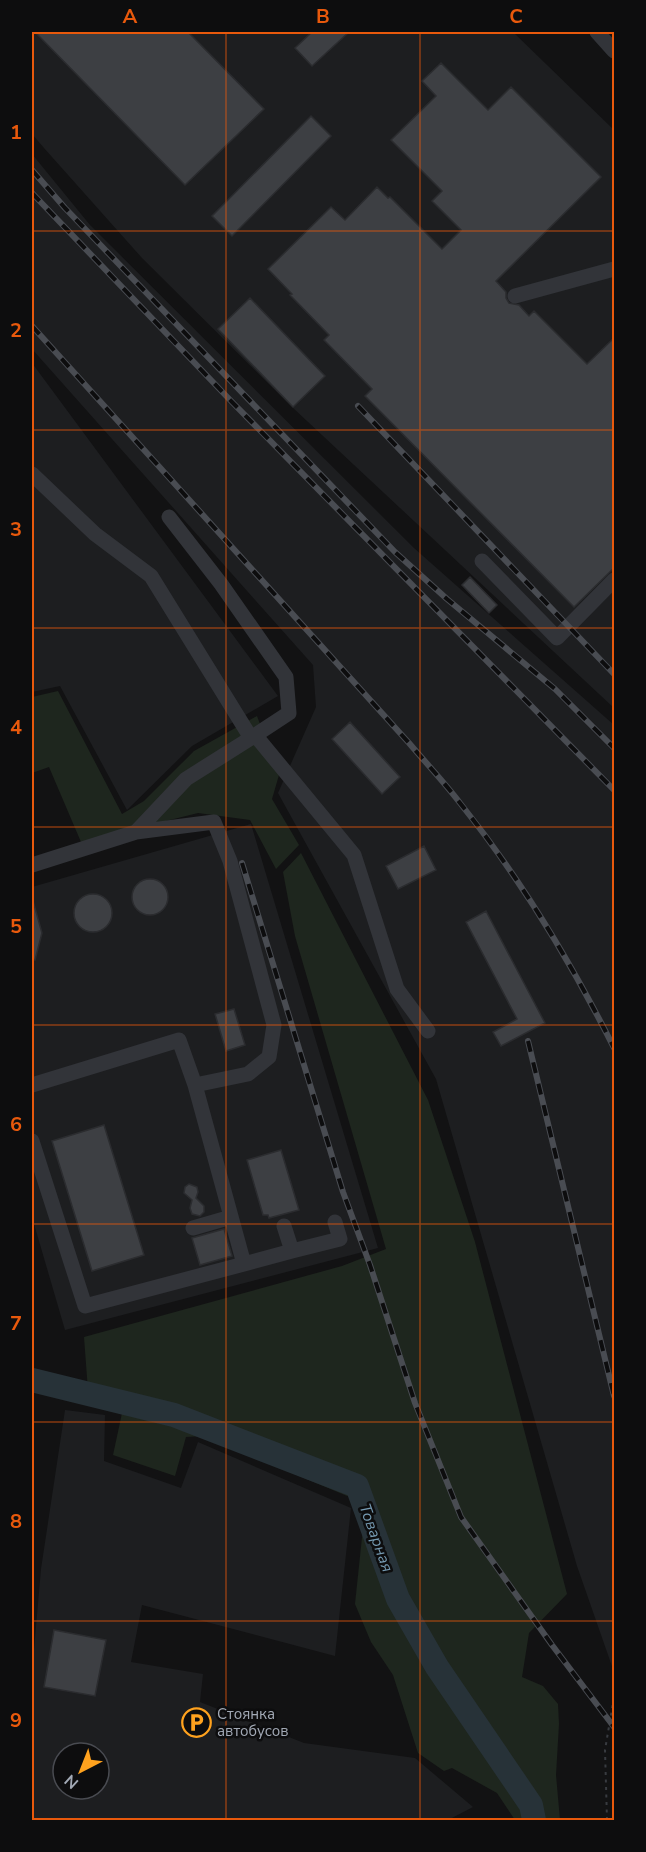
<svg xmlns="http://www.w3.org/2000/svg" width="646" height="1852" viewBox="0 0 646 1852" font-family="'Nunito Sans',sans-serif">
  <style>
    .built { fill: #1d1e20; fill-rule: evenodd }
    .green { fill: #1e261e }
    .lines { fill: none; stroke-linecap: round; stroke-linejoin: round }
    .river { stroke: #273238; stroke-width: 24 }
    .building { fill: #3d3f43; stroke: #2b2c2f; stroke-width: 1.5 }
    .path { stroke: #383b40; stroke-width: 2; stroke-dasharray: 3 4.5; stroke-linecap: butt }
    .minor { stroke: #323439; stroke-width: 15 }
    .rail-casing { stroke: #494c52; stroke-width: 6 }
    .rail { stroke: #0d0d0e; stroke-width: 4; stroke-dasharray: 11; stroke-linecap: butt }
    .grid { fill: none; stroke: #e8590c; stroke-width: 1.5; stroke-opacity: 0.55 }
    .labels { text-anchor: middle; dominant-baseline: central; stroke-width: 5; stroke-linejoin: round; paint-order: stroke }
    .poi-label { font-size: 15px; fill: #a2a9b5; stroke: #0d0d0e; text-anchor: start }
    .water-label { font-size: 16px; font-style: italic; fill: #769bb3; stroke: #0d0d0e }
    .neatline { fill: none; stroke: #e8590c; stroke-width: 2 }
    .grid-label { font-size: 20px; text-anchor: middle; font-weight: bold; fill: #e8590c }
  </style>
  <rect width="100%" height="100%" fill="#121213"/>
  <path class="built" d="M 32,32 L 513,32 L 614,130 L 614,708 L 292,407 L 142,258 L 44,148 L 32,134 Z
    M 32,154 L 90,225 L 414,548 L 614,725 L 614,1672 L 577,1566 L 436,1079 L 278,793 L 316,707 L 313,665 L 32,349 Z
    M 32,363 L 278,696 L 192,746 L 127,810 L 60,686 L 32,692 Z
    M 251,824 L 378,1248 L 65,1330 L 32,1217 L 32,887 Z
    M 65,1410 L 105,1415 L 104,1461 L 181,1488 L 198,1442 L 351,1508 L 335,1656 L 142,1605 L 131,1662 L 203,1674 L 200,1702 L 304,1743 L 415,1758 L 473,1807 L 448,1820 L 32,1820 L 32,1673 L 41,1569 ZM 63,1753 L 99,1753 L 99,1789 L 63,1789 Z"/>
  <path class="green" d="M 58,691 L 122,814 L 144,801 L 194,751 L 257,716 L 279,775 L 272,799 L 299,845 L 276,869 L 250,820 L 198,813 L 81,842 L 49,767 L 32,773 L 32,697 Z
    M 301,853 L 428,1100 L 475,1242 L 567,1594 L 529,1633 L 522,1677 L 543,1686 L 558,1704 L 559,1724 L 556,1775 L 560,1820 L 515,1820 L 497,1793 L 452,1768 L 444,1771 L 418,1753 L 393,1675 L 371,1642 L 355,1604 L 363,1528 L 352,1498 L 203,1436 L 186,1437 L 175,1476 L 113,1455 L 122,1413 L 89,1404 L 84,1337 L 342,1266 L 386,1249 L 295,936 L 283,872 Z"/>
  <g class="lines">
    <path class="river" d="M 32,1380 L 174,1415 L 357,1486 L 398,1599 L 437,1667 L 531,1805 L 534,1820"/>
  </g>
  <path class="building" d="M 35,32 L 188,32 L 264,109 L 185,185 Z
    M 312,32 L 349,32 L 312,66 L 295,48 Z
    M 441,63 L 488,110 L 511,87 L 601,177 L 496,281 L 506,292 L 506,298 L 509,303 L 519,305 L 529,316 L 534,311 L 587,364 L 615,337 L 615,567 L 574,607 L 365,396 L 372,389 L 324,340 L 329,335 L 290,295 L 292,294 L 268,269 L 331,207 L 345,220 L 377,187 L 388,198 L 390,197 L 442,249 L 461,230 L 432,201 L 442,191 L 391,140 L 436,96 L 422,81 Z
    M 311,116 L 331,136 L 232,236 L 212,216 Z
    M 250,298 L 325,376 L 293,407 L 218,329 Z
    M 470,577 L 497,605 L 489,613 L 462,585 Z
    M 350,722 L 400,777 L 382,794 L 332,739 Z
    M 424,846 L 436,870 L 398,889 L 386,866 Z
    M132 897a18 18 0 1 1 36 0a18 18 0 1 1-36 0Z
    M74 913a19 19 0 1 1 38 0a19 19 0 1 1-38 0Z
    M 33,901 L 42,933 L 35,960 L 32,960 L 32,902 Z
    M 486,911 L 545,1023 L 501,1046 L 493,1032 L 517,1019 L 466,922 Z
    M 234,1009 L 245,1045 L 226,1051 L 215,1014 Z
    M 104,1125 L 144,1255 L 92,1271 L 52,1141 Z
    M 281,1150 L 299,1210 L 269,1218 L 268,1215 L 263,1215 L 247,1160 Z
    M 189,1184 L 197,1187 L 198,1192 L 196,1198 L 204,1206 L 204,1212 L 200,1216 L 192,1214 L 190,1208 L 192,1200 L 184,1193 L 185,1187 Z
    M 224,1229 L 232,1256 L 200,1265 L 192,1238 Z
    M 54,1630 L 106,1640 L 95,1696 L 44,1687 Z"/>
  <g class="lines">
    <path class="path" d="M 614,1530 L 613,1548 L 614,1550
      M 614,1611 L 614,1622
      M 607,1820 L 605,1750 L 614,1697"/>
    <path class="minor" d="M 597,32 L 614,51
      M 515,296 L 614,269
      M 32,474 L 95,534 L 151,576 L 251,738 L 186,779 L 136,832 L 32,865
      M 169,517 L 221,584 L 286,677 L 289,713 L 251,738
      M 482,561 L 557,638 L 614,580
      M 255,735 L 354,855 L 397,989 L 428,1031
      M 32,1085 L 179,1040 L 195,1085 L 248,1074 L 269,1057 L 274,1025 L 230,861 L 214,822 L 136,832
      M 32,1141 L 85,1306 L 244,1264 L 195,1085
      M 193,1228 L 231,1217
      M 292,1251 L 340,1239 L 335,1222
      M 244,1264 L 292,1251 L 284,1226"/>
    <defs>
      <path id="rail" d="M 32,170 L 65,208 L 395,552 L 447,599 L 555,689 L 614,748
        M 32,193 L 232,402 L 614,790
        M 32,326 L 409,743 C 426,763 444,782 460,803 C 520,878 571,962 614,1048
        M 358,406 L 614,674
        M 242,863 L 343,1192 L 370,1265 L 415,1403 L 461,1517 L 552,1645 L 614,1727
        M 528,1041 L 614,1396"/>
    </defs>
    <use href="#rail" class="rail-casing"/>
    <use href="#rail" class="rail"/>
  </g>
  <path class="grid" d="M 226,32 L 226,1820M 420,32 L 420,1820M 32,231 L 614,231M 32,430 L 614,430M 32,628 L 614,628M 32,827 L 614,827M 32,1025 L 614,1025M 32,1224 L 614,1224M 32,1422 L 614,1422M 32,1621 L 614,1621"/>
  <defs>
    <symbol id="parking-ring" viewBox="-11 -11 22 22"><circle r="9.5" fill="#0d0d0e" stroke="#ffa21e" stroke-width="1.5"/><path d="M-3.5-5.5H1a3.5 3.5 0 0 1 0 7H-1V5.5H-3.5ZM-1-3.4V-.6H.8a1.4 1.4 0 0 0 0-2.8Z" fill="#ffa21e"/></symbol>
  </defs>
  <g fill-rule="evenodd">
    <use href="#parking-ring" x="180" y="1706" width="33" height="33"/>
  </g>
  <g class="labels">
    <g class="poi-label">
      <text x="217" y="1714">Стоянка<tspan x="217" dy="17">автобусов</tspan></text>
    </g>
    <g class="water-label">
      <text transform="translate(376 1538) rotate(70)">Товарная</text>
    </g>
  </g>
  <rect width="646" height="1852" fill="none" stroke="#0d0d0e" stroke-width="66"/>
  <g transform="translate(81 1771) rotate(222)"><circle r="28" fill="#0d0d0e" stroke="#494b51" stroke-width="1.5"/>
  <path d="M0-4.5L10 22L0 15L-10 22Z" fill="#ffa21e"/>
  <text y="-9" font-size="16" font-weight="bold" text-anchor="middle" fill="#a2a9b5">N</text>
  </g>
  <rect x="33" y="33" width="580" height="1786" class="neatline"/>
  <g class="grid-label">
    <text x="130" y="23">A</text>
    <text x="323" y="23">B</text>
    <text x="516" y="23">C</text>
    <text x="16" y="139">1</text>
    <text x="16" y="337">2</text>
    <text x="16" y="536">3</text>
    <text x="16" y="734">4</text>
    <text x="16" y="933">5</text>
    <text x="16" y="1131">6</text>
    <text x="16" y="1330">7</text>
    <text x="16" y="1528">8</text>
    <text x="16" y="1727">9</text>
  </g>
</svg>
